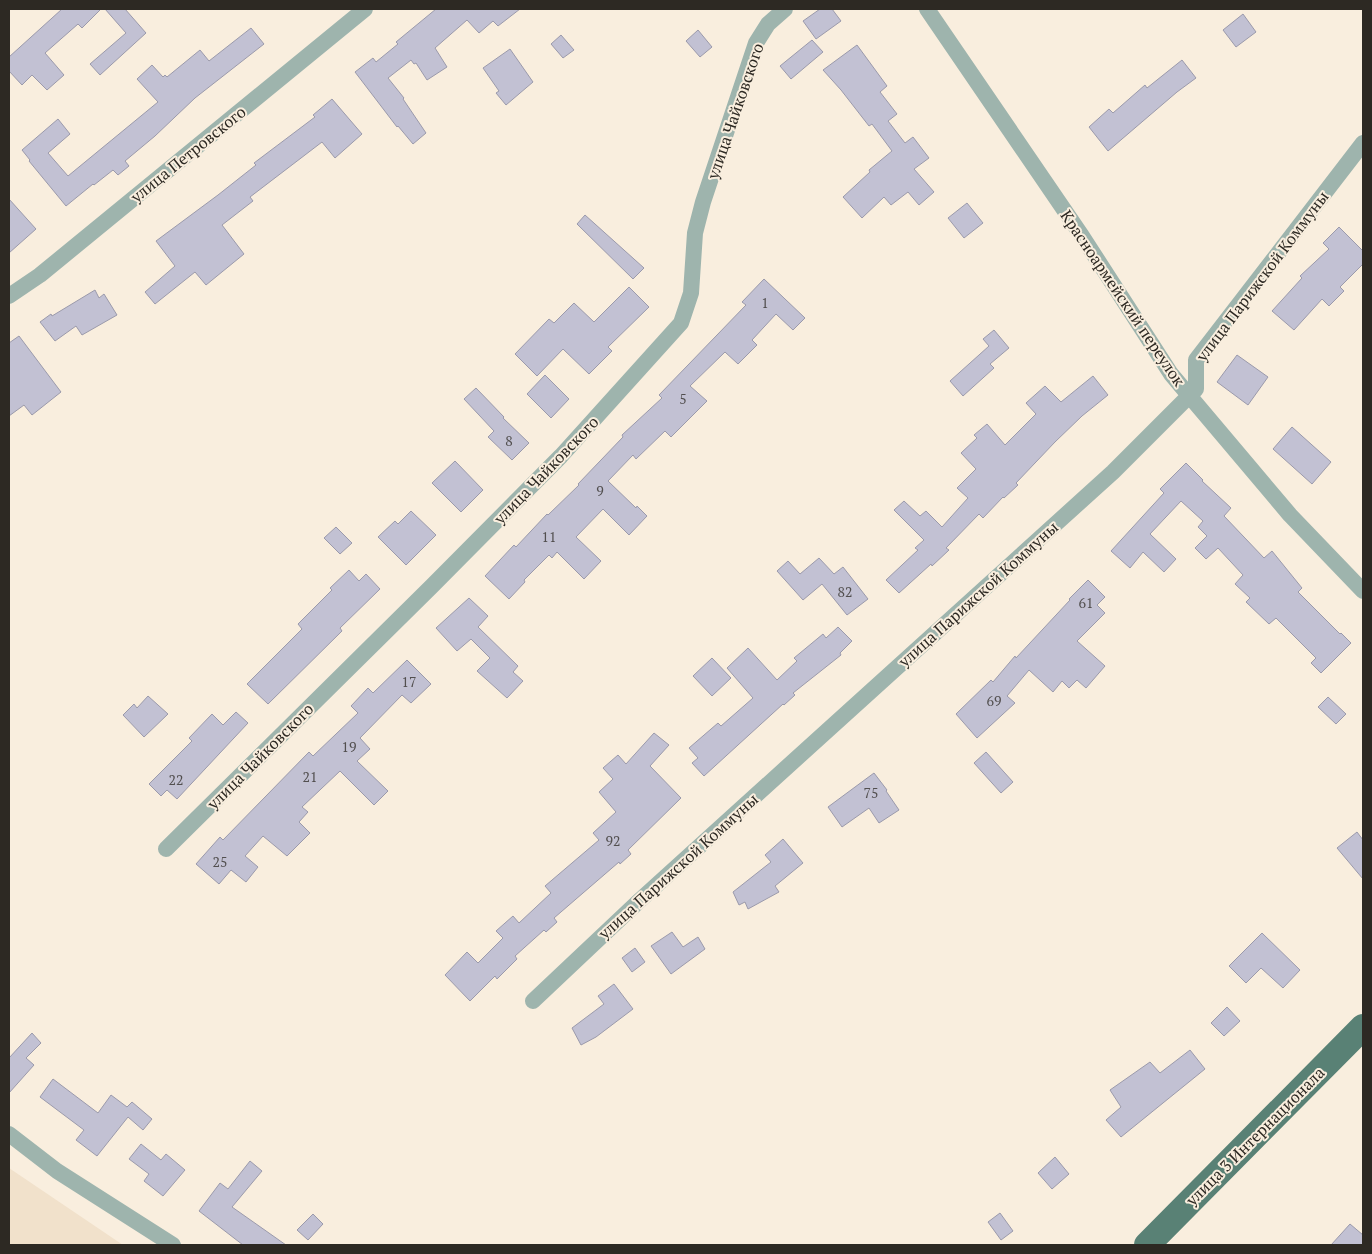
<svg xmlns="http://www.w3.org/2000/svg" width="1372" height="1254" viewBox="0 0 1372 1254" font-family="'PT Serif',serif">
  <style>
    .built { fill: #f1e1cb }
    .building { fill: #c2c1d3; stroke: #9b9aab }
    .lines { fill: none; stroke-linecap: round; stroke-linejoin: round }
    .minor { stroke: #9eb4ad; stroke-width: 16 }
    .primary { stroke: #598175; stroke-width: 26 }
    .labels { text-anchor: middle; dominant-baseline: central; stroke-width: 4; stroke-linejoin: round; paint-order: stroke }
    .number-label { font-size: 14px; fill: #524f4f }
    .street-label { font-size: 16px; fill: #2d2923; stroke: #f9eede }
  </style>
  <rect width="100%" height="100%" fill="#f9eede"/>
  <path class="built" d="M 9,1168 L 123,1245 L 9,1245 Z"/>
  <path class="building" d="M 62,9 L 101,9 L 82,28 L 78,24 L 45,53 L 64,75 L 47,90 L 32,75 L 22,85 L 9,71 L 9,57 Z
    M 105,9 L 125,9 L 146,33 L 100,75 L 90,64 L 126,33 Z
    M 436,9 L 520,9 L 498,26 L 493,21 L 479,33 L 467,20 L 435,48 L 447,67 L 427,80 L 416,63 L 414,64 L 411,60 L 388,78 L 404,98 L 403,99 L 426,133 L 413,144 L 398,126 L 397,127 L 355,72 L 373,58 L 376,62 L 398,44 L 396,42 Z
    M 820,9 L 832,9 L 841,21 L 816,39 L 803,21 Z
    M 1243,14 L 1256,32 L 1236,47 L 1223,30 Z
    M 251,28 L 264,44 L 195,98 L 155,136 L 125,161 L 129,166 L 118,175 L 113,170 L 94,185 L 93,184 L 66,206 L 29,161 L 30,160 L 22,150 L 58,119 L 70,134 L 48,153 L 68,176 L 158,102 L 137,79 L 152,65 L 163,77 L 165,75 L 167,77 L 200,50 L 209,61 Z
    M 698,30 L 712,47 L 700,57 L 686,41 Z
    M 561,35 L 574,50 L 563,58 L 551,44 Z
    M 812,40 L 823,52 L 791,79 L 780,66 Z
    M 857,45 L 887,86 L 880,92 L 897,114 L 888,121 L 905,143 L 913,137 L 929,158 L 914,169 L 934,192 L 919,205 L 908,192 L 891,205 L 884,197 L 862,218 L 843,197 L 870,172 L 869,170 L 892,151 L 872,124 L 869,126 L 841,90 L 823,70 Z
    M 510,49 L 533,82 L 506,105 L 496,93 L 499,91 L 483,68 Z
    M 1182,60 L 1196,78 L 1177,92 L 1108,151 L 1089,127 L 1109,109 L 1113,113 L 1145,85 L 1147,88 Z
    M 332,99 L 362,134 L 335,158 L 322,142 L 250,197 L 253,201 L 222,225 L 244,254 L 206,285 L 195,272 L 155,304 L 145,292 L 175,266 L 156,241 L 218,195 L 256,165 L 254,163 L 315,117 L 313,115 Z
    M 9,199 L 36,229 L 9,253 Z
    M 967,203 L 983,223 L 964,238 L 948,218 Z
    M 585,215 L 644,268 L 633,279 L 577,224 Z
    M 1339,227 L 1363,251 L 1363,264 L 1340,287 L 1344,291 L 1329,306 L 1322,299 L 1294,330 L 1272,311 L 1302,278 L 1300,276 L 1329,249 L 1323,243 Z
    M 764,279 L 805,318 L 793,330 L 776,314 L 752,340 L 757,345 L 738,364 L 725,352 L 690,386 L 707,401 L 671,437 L 665,431 L 636,459 L 633,455 L 608,481 L 636,508 L 637,506 L 647,516 L 629,535 L 603,509 L 576,537 L 601,561 L 584,579 L 557,552 L 552,558 L 549,555 L 524,580 L 525,582 L 509,599 L 485,576 L 514,545 L 516,547 L 547,514 L 548,515 L 579,485 L 578,484 L 623,437 L 622,435 L 662,398 L 659,395 L 746,305 L 742,302 Z
    M 629,287 L 649,307 L 608,347 L 612,351 L 589,374 L 563,349 L 537,376 L 515,354 L 549,319 L 554,323 L 574,303 L 594,322 Z
    M 95,290 L 99,298 L 104,294 L 117,315 L 82,335 L 76,326 L 55,341 L 40,322 L 51,314 L 52,316 Z
    M 994,330 L 1009,348 L 990,364 L 994,368 L 963,396 L 950,381 L 989,346 L 983,339 Z
    M 19,336 L 61,392 L 32,415 L 24,405 L 9,416 L 9,343 Z
    M 1237,355 L 1268,377 L 1248,405 L 1217,382 Z
    M 545,375 L 569,399 L 551,418 L 527,394 Z
    M 1093,376 L 1108,395 L 1082,416 L 1055,442 L 1016,483 L 1018,485 L 1004,498 L 1003,497 L 983,518 L 979,514 L 946,548 L 949,550 L 932,566 L 931,564 L 899,593 L 886,580 L 918,550 L 915,548 L 924,540 L 894,510 L 904,501 L 920,516 L 926,511 L 942,527 L 968,498 L 957,488 L 976,469 L 961,453 L 977,438 L 974,435 L 987,424 L 1005,445 L 1036,414 L 1026,403 L 1045,386 L 1061,402 Z
    M 476,388 L 504,417 L 503,418 L 529,443 L 512,460 L 488,437 L 494,431 L 464,399 Z
    M 1292,427 L 1331,462 L 1312,484 L 1273,449 Z
    M 455,461 L 483,490 L 461,512 L 432,483 Z
    M 1186,463 L 1203,480 L 1202,481 L 1231,508 L 1224,516 L 1264,558 L 1272,551 L 1302,588 L 1298,592 L 1340,634 L 1341,633 L 1351,643 L 1321,673 L 1311,663 L 1316,658 L 1276,618 L 1269,624 L 1246,602 L 1250,598 L 1235,584 L 1243,575 L 1218,548 L 1206,559 L 1195,548 L 1207,536 L 1198,527 L 1203,521 L 1181,501 L 1150,534 L 1176,559 L 1164,572 L 1143,552 L 1130,568 L 1111,551 L 1164,493 L 1160,489 Z
    M 411,511 L 436,535 L 406,565 L 378,537 L 395,521 L 398,524 Z
    M 336,527 L 352,543 L 340,554 L 324,538 Z
    M 819,558 L 834,574 L 843,567 L 868,599 L 847,615 L 822,584 L 803,600 L 777,571 L 788,561 L 800,574 Z
    M 349,570 L 359,581 L 366,574 L 380,589 L 340,628 L 342,631 L 268,704 L 247,684 L 302,629 L 298,624 L 332,590 L 330,588 Z
    M 1088,580 L 1105,597 L 1097,605 L 1105,613 L 1077,641 L 1105,666 L 1086,688 L 1077,680 L 1069,688 L 1062,681 L 1053,692 L 1029,670 L 1007,696 L 1015,703 L 977,738 L 956,714 L 991,680 L 993,682 L 1015,656 L 1016,658 L 1070,600 L 1069,599 Z
    M 469,598 L 488,616 L 478,627 L 518,666 L 513,672 L 523,681 L 507,698 L 477,671 L 490,658 L 471,639 L 457,651 L 436,628 Z
    M 838,627 L 852,641 L 840,653 L 841,655 L 793,693 L 795,695 L 784,705 L 783,704 L 704,776 L 692,763 L 698,758 L 689,748 L 718,723 L 721,726 L 753,698 L 727,668 L 748,648 L 777,680 L 797,661 L 794,658 L 823,634 L 826,638 Z
    M 712,658 L 731,678 L 712,696 L 693,676 Z
    M 407,660 L 431,684 L 411,703 L 402,695 L 360,738 L 370,749 L 357,761 L 388,791 L 374,805 L 340,771 L 302,807 L 308,812 L 299,822 L 310,833 L 287,856 L 263,836 L 245,856 L 258,867 L 246,882 L 231,870 L 219,884 L 196,864 L 220,837 L 223,840 L 309,752 L 313,756 L 358,713 L 351,706 L 368,688 L 373,693 Z
    M 148,696 L 168,714 L 144,737 L 123,715 L 134,704 L 137,708 Z
    M 1328,697 L 1346,714 L 1336,724 L 1318,707 Z
    M 236,712 L 248,723 L 177,799 L 167,790 L 161,796 L 149,784 L 192,741 L 189,738 L 212,714 L 223,725 Z
    M 654,733 L 669,745 L 650,766 L 681,798 L 628,850 L 631,854 L 620,864 L 619,862 L 554,918 L 557,922 L 546,932 L 544,930 L 515,956 L 517,959 L 497,979 L 495,976 L 470,1001 L 445,975 L 467,952 L 478,963 L 503,938 L 496,931 L 513,916 L 519,923 L 551,893 L 545,886 L 599,840 L 593,833 L 616,812 L 599,792 L 613,779 L 603,768 L 618,755 L 626,764 Z
    M 986,752 L 1013,782 L 1001,793 L 974,763 Z
    M 874,773 L 887,790 L 886,791 L 899,810 L 879,823 L 869,808 L 842,827 L 828,807 Z
    M 1357,832 L 1363,840 L 1363,879 L 1337,848 Z
    M 783,839 L 803,863 L 775,886 L 779,892 L 748,909 L 745,902 L 739,905 L 733,892 L 771,862 L 765,855 Z
    M 672,932 L 683,947 L 698,937 L 705,949 L 671,974 L 651,946 Z
    M 1262,933 L 1300,970 L 1283,988 L 1261,968 L 1246,983 L 1229,966 Z
    M 635,948 L 645,962 L 632,972 L 622,958 Z
    M 614,984 L 633,1009 L 596,1037 L 581,1045 L 572,1028 L 604,1004 L 598,996 Z
    M 1227,1007 L 1240,1021 L 1224,1036 L 1211,1023 Z
    M 32,1033 L 41,1043 L 26,1058 L 34,1065 L 9,1093 L 9,1058 Z
    M 1190,1050 L 1205,1069 L 1121,1137 L 1106,1120 L 1121,1107 L 1110,1090 L 1150,1062 L 1160,1073 Z
    M 53,1079 L 98,1113 L 111,1095 L 127,1107 L 132,1102 L 152,1119 L 143,1130 L 128,1117 L 97,1156 L 76,1140 L 84,1130 L 40,1097 Z
    M 141,1144 L 161,1160 L 166,1154 L 185,1170 L 163,1196 L 144,1181 L 149,1174 L 129,1159 Z
    M 1055,1157 L 1069,1174 L 1052,1189 L 1038,1173 Z
    M 250,1161 L 262,1171 L 232,1207 L 286,1245 L 243,1245 L 199,1211 L 220,1183 L 228,1189 Z
    M 1000,1213 L 1013,1231 L 1001,1240 L 988,1222 Z
    M 313,1214 L 323,1224 L 308,1240 L 297,1230 Z
    M 1350,1224 L 1363,1235 L 1363,1245 L 1331,1245 Z"/>
  <g class="lines">
    <path class="minor" d="M 927,9 L 1082,236 L 1171,374 L 1290,515 L 1363,591
      M 9,296 L 40,275 L 365,9
      M 166,849 L 432,586 L 561,456 L 681,323 L 691,293 L 695,233 L 703,202 L 756,43 L 768,24 L 785,9
      M 533,1001 L 639,901 L 1113,472 L 1196,389 L 1196,360 L 1363,143
      M 9,1134 L 57,1171 L 173,1245"/>
    <path class="primary" d="M 1147,1245 L 1363,1027"/>
  </g>
  <g class="labels">
    <g class="number-label">
      <text x="765" y="302">1</text>
      <text x="683" y="398">5</text>
      <text x="509" y="440">8</text>
      <text x="600" y="490">9</text>
      <text x="549" y="536">11</text>
      <text x="845" y="591">82</text>
      <text x="1086" y="602">61</text>
      <text x="409" y="681">17</text>
      <text x="994" y="700">69</text>
      <text x="349" y="746">19</text>
      <text x="310" y="776">21</text>
      <text x="176" y="779">22</text>
      <text x="871" y="792">75</text>
      <text x="613" y="840">92</text>
      <text x="220" y="861">25</text>
    </g>
    <g class="street-label">
      <text transform="translate(735 111) rotate(-71)">улица Чайковского</text>
      <text transform="translate(188 154) rotate(-39)">улица Петровского</text>
      <text transform="translate(1262 276) rotate(-53)">улица Парижской Коммуны</text>
      <text transform="translate(1123 298) rotate(56)">Красноармейский переулок</text>
      <text transform="translate(546 470) rotate(-46)">улица Чайковского</text>
      <text transform="translate(978 594) rotate(-42)">улица Парижской Коммуны</text>
      <text transform="translate(260 756) rotate(-45)">улица Чайковского</text>
      <text transform="translate(678 866) rotate(-42)">улица Парижской Коммуны</text>
      <text transform="translate(1255 1136) rotate(-45)">улица 3 Интернационала</text>
    </g>
  </g>
  <rect width="1372" height="1254" fill="none" stroke="#2d2923" stroke-width="20"/>
</svg>
